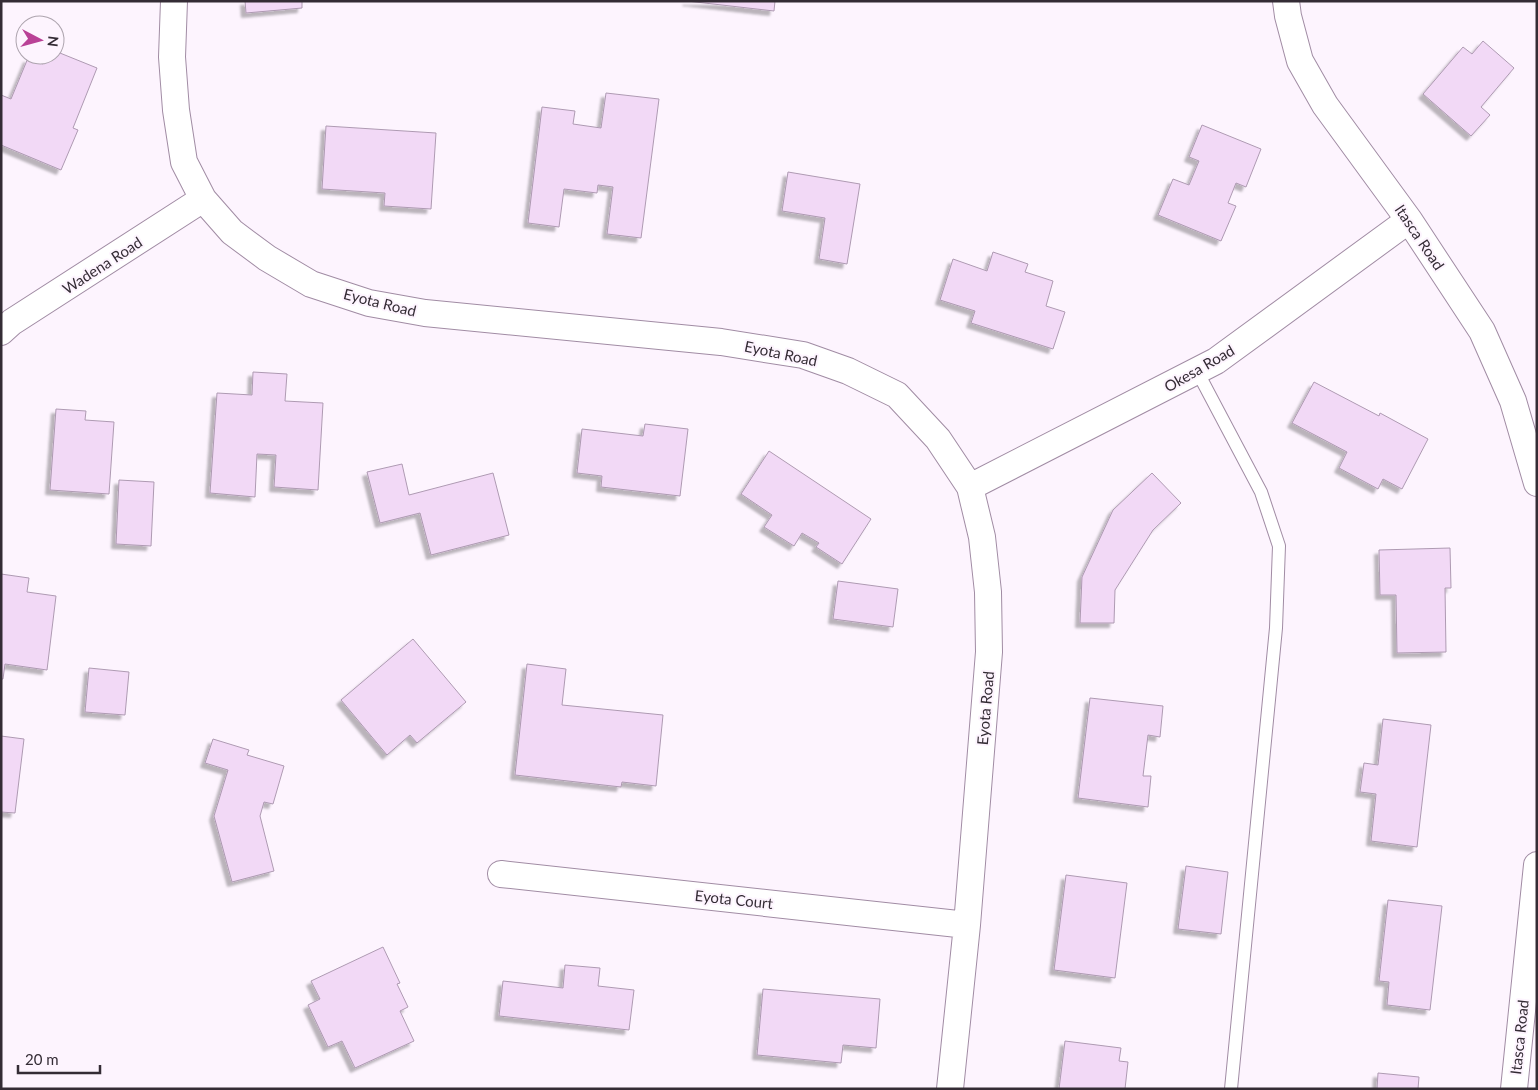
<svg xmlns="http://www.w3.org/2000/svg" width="1538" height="1090" viewBox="0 0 1538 1090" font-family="Lato,sans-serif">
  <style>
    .building { fill: #f2d9f6; stroke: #ae9ab2; filter: url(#shadow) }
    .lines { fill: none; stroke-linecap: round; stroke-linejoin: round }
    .service-casing { stroke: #a18ca4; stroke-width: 14 }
    .minor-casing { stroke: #a18ca4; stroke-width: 28 }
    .service { stroke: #fff; stroke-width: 12 }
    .minor { stroke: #fff; stroke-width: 26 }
    .labels { text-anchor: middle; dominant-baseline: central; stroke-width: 4; stroke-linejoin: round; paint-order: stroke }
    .street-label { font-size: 15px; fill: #342c35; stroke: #fdf4fe }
  </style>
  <defs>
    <filter id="shadow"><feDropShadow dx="-4.5" dy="4.5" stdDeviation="1" flood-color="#0004"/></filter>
  </defs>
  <rect width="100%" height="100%" fill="#fdf4fe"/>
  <path class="building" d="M 245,1 L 302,1 L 302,8 L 246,13 Z
    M 687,1 L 775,1 L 774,11 Z
    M 1483,41 L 1514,68 L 1481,107 L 1490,115 L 1471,136 L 1423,94 L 1463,47 L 1472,54 Z
    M 55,51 L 97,68 L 73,128 L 78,130 L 61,170 L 1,145 L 1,95 L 11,99 L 28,58 L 43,64 L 47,55 L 55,55 Z
    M 606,93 L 659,99 L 641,238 L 607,234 L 613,187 L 598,185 L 597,193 L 564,189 L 559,227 L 528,223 L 542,107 L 575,111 L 573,124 L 601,128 Z
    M 1202,125 L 1261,149 L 1246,187 L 1236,183 L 1228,203 L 1236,206 L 1221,241 L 1158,215 L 1173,179 L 1189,185 L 1199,161 L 1189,157 Z
    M 326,126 L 436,133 L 431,209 L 384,206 L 385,193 L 322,189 Z
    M 788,172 L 860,184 L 847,264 L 819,259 L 825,218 L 782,211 Z
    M 993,252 L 1028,264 L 1025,272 L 1053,281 L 1046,306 L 1065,312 L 1053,349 L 971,323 L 975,311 L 940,300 L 953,259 L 987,271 Z
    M 253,372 L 287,374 L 285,401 L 323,403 L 318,490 L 274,487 L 276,455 L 257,454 L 255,497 L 210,493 L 217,393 L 252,395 Z
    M 1314,382 L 1379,416 L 1380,413 L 1428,439 L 1402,489 L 1383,479 L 1378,489 L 1339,468 L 1347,452 L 1292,423 Z
    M 56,409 L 86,411 L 85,420 L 114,422 L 109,494 L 50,490 Z
    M 645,424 L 688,429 L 680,496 L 601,487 L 602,476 L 577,473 L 582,429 L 643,436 Z
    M 769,451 L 871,519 L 842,564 L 816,547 L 819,543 L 802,533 L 794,546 L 764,527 L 772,515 L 741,494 Z
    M 402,464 L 409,495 L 493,473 L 509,535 L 431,555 L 420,513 L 380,523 L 367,472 Z
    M 1152,473 L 1181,503 L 1153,530 L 1115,590 L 1114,623 L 1080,623 L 1082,577 L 1113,510 Z
    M 119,480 L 154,482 L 151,546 L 116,544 Z
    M 1450,548 L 1451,588 L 1445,588 L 1446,652 L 1397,653 L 1396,595 L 1380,595 L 1379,550 Z
    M 1,574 L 29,578 L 27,592 L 56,596 L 47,670 L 5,664 L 3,679 L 1,679 Z
    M 838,581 L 898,589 L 893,627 L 833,619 Z
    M 413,639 L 466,702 L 417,743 L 410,735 L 387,755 L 341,700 Z
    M 527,664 L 566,669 L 562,705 L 663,715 L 656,786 L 622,782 L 621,787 L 515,775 Z
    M 89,668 L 129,672 L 125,715 L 85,712 Z
    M 1090,698 L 1163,706 L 1160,737 L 1148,735 L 1143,776 L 1151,776 L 1148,807 L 1078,798 Z
    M 1383,719 L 1431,725 L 1417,847 L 1371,841 L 1376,794 L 1360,792 L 1364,763 L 1378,765 Z
    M 1,736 L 24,739 L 15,813 L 1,812 Z
    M 213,739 L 249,750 L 247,755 L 284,766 L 273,804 L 264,802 L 260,816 L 274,871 L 232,882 L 214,816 L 228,770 L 205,763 Z
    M 1186,866 L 1228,872 L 1221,934 L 1178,929 Z
    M 1066,875 L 1127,883 L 1115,978 L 1054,970 Z
    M 1388,900 L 1442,906 L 1430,1010 L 1387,1005 L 1389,982 L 1379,981 Z
    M 383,947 L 400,983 L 397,984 L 408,1007 L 400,1011 L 414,1041 L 355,1068 L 342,1041 L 328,1047 L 308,1005 L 320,999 L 311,981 Z
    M 565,965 L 600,968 L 598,986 L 634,990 L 629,1030 L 499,1016 L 503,981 L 563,988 Z
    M 763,989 L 880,999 L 876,1048 L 843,1045 L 841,1063 L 757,1055 Z
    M 1065,1041 L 1121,1048 L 1119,1061 L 1128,1062 L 1125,1089 L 1059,1089 Z
    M 1378,1073 L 1419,1077 L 1418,1089 L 1377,1089 Z"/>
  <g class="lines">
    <defs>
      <path id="service" d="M 1197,371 L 1261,492 L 1279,546 L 1276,628 L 1231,1089"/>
      <path id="minor" d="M 174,1 L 172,57 L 176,110 L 184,162 L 203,199 L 232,232 L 267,258 L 311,284 L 369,303 L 425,313 L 721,342 L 803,355 L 848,371 L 897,395 L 938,439 L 970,487 L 982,537 L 988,592 L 989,652 L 967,925 L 950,1089
        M 1286,1 L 1288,16 L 1300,61 L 1325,105 L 1409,220 L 1482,331 L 1513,401 L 1537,483
        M 1,332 L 12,322 L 203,199
        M 970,487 L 1216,361 L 1409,220
        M 501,874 L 967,925
        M 1514,1089 L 1537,865"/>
    </defs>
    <use href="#service" class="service-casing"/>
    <use href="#minor" class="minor-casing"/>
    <use href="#service" class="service"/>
    <use href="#minor" class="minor"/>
  </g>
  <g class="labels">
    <g class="street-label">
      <text transform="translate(1420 237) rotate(56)">Itasca Road</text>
      <text transform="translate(102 265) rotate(-33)">Wadena Road</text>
      <text transform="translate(380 302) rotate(14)">Eyota Road</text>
      <text transform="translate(781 353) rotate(12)">Eyota Road</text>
      <text transform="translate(1199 368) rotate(-30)">Okesa Road</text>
      <text transform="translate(985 708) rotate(-85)">Eyota Road</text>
      <text transform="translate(734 899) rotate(6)">Eyota Court</text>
      <text transform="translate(1519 1037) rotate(-84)">Itasca Road</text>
    </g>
  </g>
  <rect width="1538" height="1090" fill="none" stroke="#342c35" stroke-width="5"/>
  <g transform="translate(40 40) rotate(96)"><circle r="24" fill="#fdf4fe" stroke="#ada4ae"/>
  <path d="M0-4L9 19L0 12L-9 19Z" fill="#b94196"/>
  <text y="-8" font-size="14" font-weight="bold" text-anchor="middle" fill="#342c35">N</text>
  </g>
  <path d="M18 1065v8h82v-8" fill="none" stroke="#342c35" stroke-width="2.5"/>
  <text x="25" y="1065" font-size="15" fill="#342c35" stroke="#fdf4fe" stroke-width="4" paint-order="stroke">20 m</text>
</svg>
